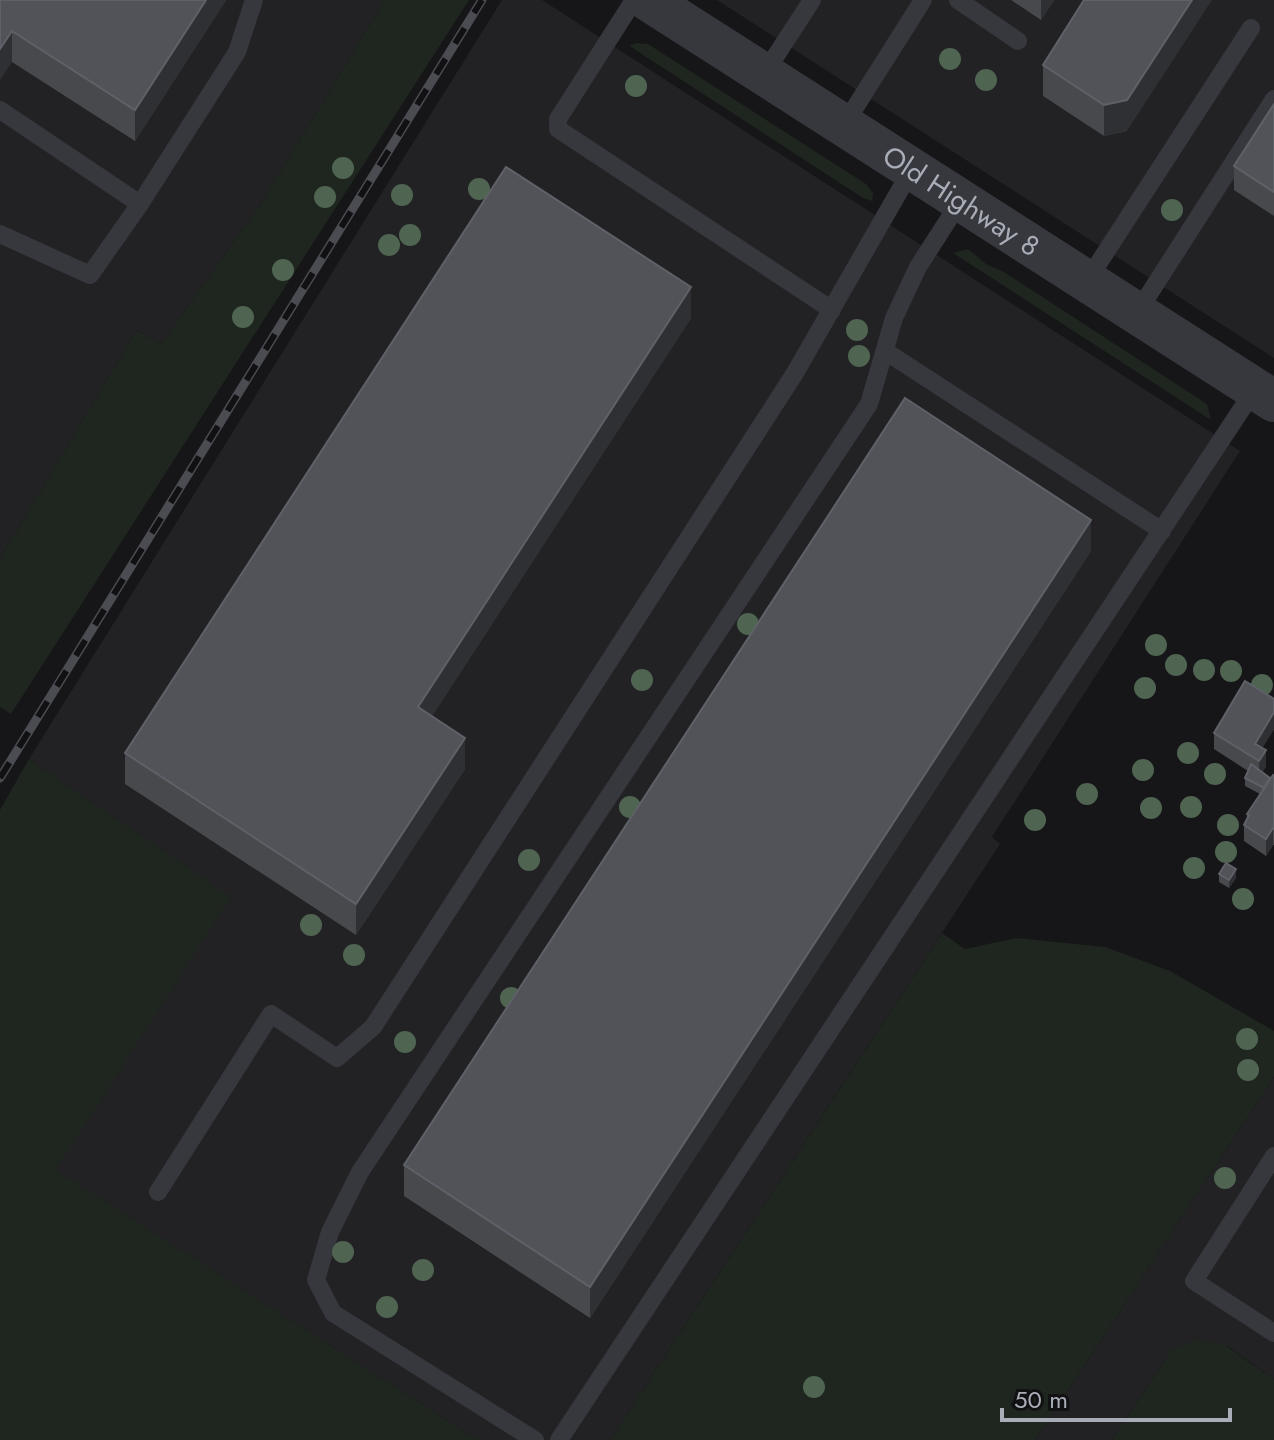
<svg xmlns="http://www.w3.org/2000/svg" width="1274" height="1440" viewBox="0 0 1274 1440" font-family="Jost,sans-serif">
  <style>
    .built { fill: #222225 }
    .green { fill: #1e261f }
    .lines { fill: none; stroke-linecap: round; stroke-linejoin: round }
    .service { stroke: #37383d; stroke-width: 18 }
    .tertiary { stroke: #37383d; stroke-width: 42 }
    .rail-casing { stroke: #4a4c52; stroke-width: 9 }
    .rail { stroke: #111113; stroke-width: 6; stroke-dasharray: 18; stroke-linecap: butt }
    .tree { fill: #506452 }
    .wall { fill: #47494d }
    .shaded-wall { fill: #2f3033 }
    .building { fill: #525359; stroke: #5f6168; stroke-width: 2 }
    .labels { text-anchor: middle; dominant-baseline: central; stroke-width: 6; stroke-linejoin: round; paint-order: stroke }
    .street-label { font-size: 28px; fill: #a8adb8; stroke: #111113 }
  </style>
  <rect width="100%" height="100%" fill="#161618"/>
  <path class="built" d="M 0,0 L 385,0 L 260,205 L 161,344 L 137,330 L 0,559 Z
    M 502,0 L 542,0 L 1240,451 L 992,837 L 1000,844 L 610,1440 L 478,1440 L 55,1170 L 230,897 L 29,759 Z
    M 717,0 L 1274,0 L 1274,358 Z
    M 1274,1077 L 1274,1379 L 1227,1346 L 1171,1351 L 1112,1440 L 1035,1440 Z"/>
  <path class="green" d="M 385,0 L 469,0 L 11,714 L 0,707 L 0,559 L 137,330 L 161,344 L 260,205 Z
    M 637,43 L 648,44 L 866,184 L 873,193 L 872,201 L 863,198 L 631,47 L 630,45 Z
    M 968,249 L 986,264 L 1004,272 L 1207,404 L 1211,420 L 953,253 Z
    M 29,759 L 231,897 L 56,1170 L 478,1440 L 0,1440 L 0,810 Z
    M 942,933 L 965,949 L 1016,938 L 1105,947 L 1170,971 L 1274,1031 L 1274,1077 L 1035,1440 L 610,1440 Z
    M 1196,1339 L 1226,1346 L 1274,1379 L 1274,1440 L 1112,1440 L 1171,1351 Z"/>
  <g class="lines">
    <path class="service" d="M 634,0 L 558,119 L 558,129 L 832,310
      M 958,0 L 1018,41
      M 764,74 L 812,0
      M 0,110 L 140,204
      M 844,125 L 923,0
      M 0,234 L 90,275 L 140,204 L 237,52 L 254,0
      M 1087,281 L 1251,28
      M 1137,313 L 1274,99
      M 885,351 L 1162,531
      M 1274,1156 L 1194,1281 L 1274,1333
      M 158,1192 L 271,1014 L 337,1058 L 373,1027 L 795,373 L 912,169
      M 535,1440 L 333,1313 L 316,1280 L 330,1232 L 360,1172 L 869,404 L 894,318 L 918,267 L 961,200
      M 559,1440 L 1255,389"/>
    <path class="tertiary" id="s1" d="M 648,0 L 1274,401"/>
    <defs>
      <path id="rail" d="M 0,778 L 482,0"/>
    </defs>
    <use href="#rail" class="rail-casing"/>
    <use href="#rail" class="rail"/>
  </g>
  <g class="tree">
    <circle cx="950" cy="59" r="11"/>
    <circle cx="986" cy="80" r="11"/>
    <circle cx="636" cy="86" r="11"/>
    <circle cx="343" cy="168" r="11"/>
    <circle cx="479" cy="189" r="11"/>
    <circle cx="402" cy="195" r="11"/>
    <circle cx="325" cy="197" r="11"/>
    <circle cx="1172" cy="210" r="11"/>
    <circle cx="410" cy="235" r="11"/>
    <circle cx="389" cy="245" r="11"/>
    <circle cx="283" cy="270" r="11"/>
    <circle cx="243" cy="317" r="11"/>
    <circle cx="857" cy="330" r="11"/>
    <circle cx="859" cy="356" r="11"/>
    <circle cx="748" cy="624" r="11"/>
    <circle cx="1156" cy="645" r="11"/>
    <circle cx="1176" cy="665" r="11"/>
    <circle cx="1204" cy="670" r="11"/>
    <circle cx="1231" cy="671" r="11"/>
    <circle cx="642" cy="680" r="11"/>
    <circle cx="1262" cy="685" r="11"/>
    <circle cx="1145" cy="688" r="11"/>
    <circle cx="1188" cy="753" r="11"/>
    <circle cx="1143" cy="770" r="11"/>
    <circle cx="1215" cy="774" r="11"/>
    <circle cx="1087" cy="794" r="11"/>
    <circle cx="630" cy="807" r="11"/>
    <circle cx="1191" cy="807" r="11"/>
    <circle cx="1151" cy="808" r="11"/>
    <circle cx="1035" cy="820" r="11"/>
    <circle cx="1228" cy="825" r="11"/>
    <circle cx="1226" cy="852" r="11"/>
    <circle cx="529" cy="860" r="11"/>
    <circle cx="1194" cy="868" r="11"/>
    <circle cx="1243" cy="899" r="11"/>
    <circle cx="311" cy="925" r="11"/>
    <circle cx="354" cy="955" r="11"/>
    <circle cx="511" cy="998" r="11"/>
    <circle cx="1247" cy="1039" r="11"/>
    <circle cx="405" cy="1042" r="11"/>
    <circle cx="1248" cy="1070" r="11"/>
    <circle cx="1225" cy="1178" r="11"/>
    <circle cx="343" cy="1252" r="11"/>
    <circle cx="423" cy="1270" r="11"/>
    <circle cx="387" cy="1307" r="11"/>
    <circle cx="814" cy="1387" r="11"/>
  </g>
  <path class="wall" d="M 0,0 L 226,0 L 135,141 L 12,62 Z
    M 1011,0 L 1054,0 L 1041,20 Z
    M 1084,0 L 1127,131 L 1104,136 L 1043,96 L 1043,65 Z
    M 1274,104 L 1274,216 L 1234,190 L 1234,166 Z
    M 691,318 L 432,716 L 465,769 L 356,935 L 125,784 L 125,753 Z
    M 1091,551 L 590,1318 L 404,1196 L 404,1165 Z
    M 1274,699 L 1274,729 L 1262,748 L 1266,767 L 1262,772 L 1270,778 L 1274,776 L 1274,845 L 1273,845 L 1266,856 L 1244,841 L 1244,825 L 1247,819 L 1247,814 L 1260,794 L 1245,786 L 1245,778 L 1248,771 L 1214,749 L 1214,733 Z
    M 1219,874 L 1236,878 L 1229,888 L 1219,882 Z"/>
  <path class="shaded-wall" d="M 206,0 L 226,0 L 135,141 L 135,110 Z
    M 1041,0 L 1054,0 L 1041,20 Z
    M 1192,0 L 1212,0 L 1127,131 L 1104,136 L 1104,105 Z
    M 12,31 L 12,62 L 0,80 L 0,49 Z
    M 691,287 L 691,318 L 418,738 L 418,707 Z
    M 1091,520 L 1091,551 L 590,1318 L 590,1287 Z
    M 1274,712 L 1274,729 L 1255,760 L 1255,744 Z
    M 465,738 L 465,769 L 356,935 L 356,904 Z
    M 1266,750 L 1266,767 L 1259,777 L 1259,761 Z
    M 1273,828 L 1273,845 L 1266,856 L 1266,839 Z
    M 1236,869 L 1236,878 L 1229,888 L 1229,880 Z"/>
  <path class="building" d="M 0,0 L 206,0 L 135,110 L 12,31 L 0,49 Z
    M 1084,0 L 1192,0 L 1127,100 L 1104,105 L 1043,65 Z
    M 1274,104 L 1274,192 L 1234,166 Z
    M 506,167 L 691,287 L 418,707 L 465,738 L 356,904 L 125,753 Z
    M 905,398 L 1091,520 L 590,1287 L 404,1165 Z
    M 1245,681 L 1274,699 L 1274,712 L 1255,744 L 1266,750 L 1259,761 L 1214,733 Z
    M 1251,764 L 1270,778 L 1264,788 L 1245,778 Z
    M 1273,775 L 1274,776 L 1274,829 L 1273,828 L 1266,839 L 1244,825 L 1249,815 L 1247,814 Z
    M 1226,863 L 1236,869 L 1229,880 L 1219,874 Z"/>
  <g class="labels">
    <g class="street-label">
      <text stroke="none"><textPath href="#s1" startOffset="372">Old Highway 8</textPath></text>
    </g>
  </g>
  <path d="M1002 1408v12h228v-12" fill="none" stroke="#a8adb8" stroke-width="4"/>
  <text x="1014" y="1408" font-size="24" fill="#a8adb8" stroke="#111113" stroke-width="6" paint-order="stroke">50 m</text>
</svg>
